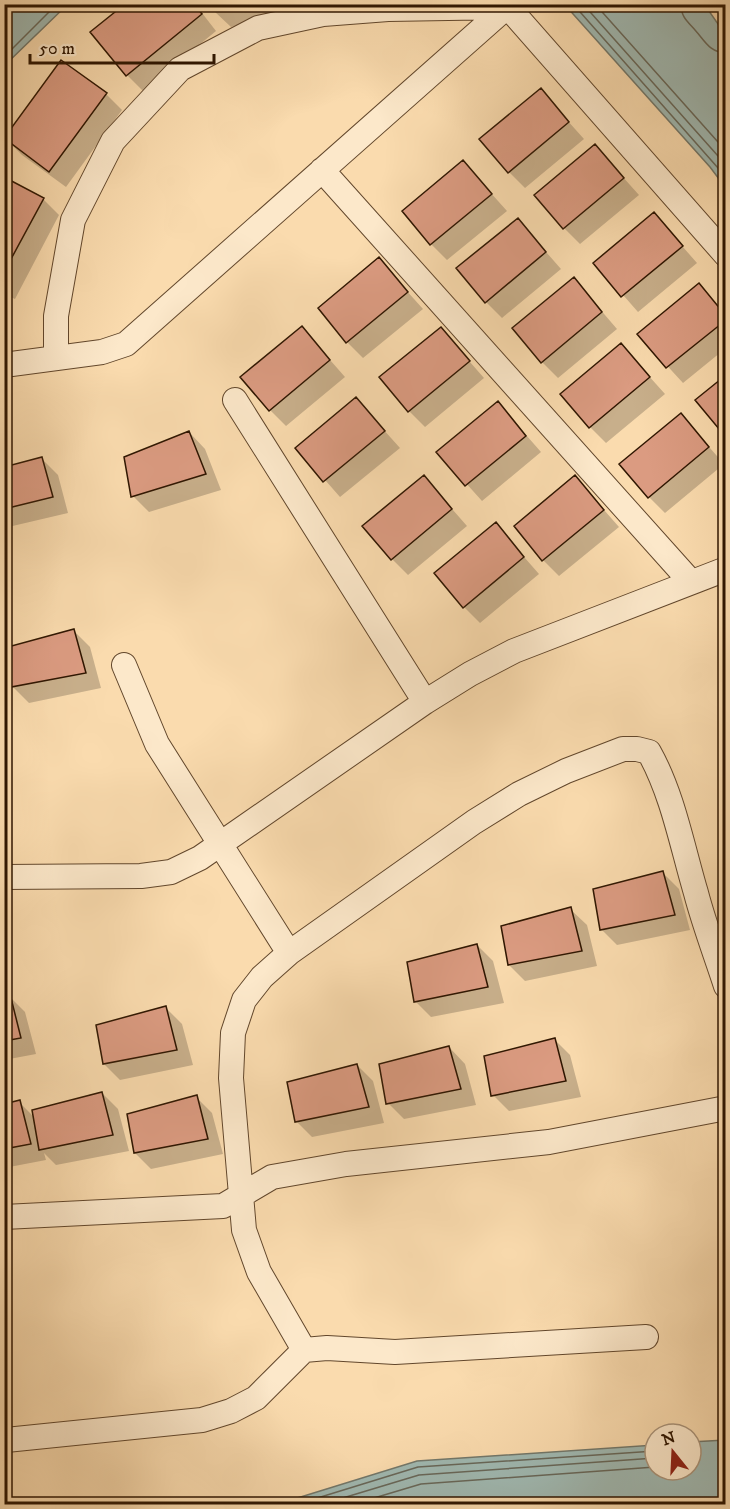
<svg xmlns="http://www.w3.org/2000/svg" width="730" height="1509" viewBox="0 0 730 1509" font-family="'IM FELL DW Pica',serif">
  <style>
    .water { fill: #a0b9b2; stroke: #73786b; stroke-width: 1.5 }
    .shadow { fill: #0003 }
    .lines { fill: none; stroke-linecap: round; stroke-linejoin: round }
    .shore { stroke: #68685a; stroke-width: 1.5 }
    .building { fill: #db9b81; stroke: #2f1601; stroke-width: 1.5 }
    .minor-casing { stroke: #62472c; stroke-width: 26 }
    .minor { stroke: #fce8ca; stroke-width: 24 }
  </style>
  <rect width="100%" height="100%" fill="#fadbae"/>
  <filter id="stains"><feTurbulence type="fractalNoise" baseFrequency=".00333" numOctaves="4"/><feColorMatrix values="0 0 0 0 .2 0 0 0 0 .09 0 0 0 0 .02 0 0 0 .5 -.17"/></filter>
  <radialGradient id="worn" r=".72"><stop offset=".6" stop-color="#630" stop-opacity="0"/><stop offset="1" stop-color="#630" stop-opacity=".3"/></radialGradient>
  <path class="water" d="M 5,4 L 67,4 L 67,5 L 5,65 Z
    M 699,4 L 709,11 L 725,34 L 725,187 L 710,167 L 565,5 Z
    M 725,1440 L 725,1504 L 278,1504 L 417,1461 L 655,1445 L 655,1470 L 691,1470 L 691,1442 Z"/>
  <path class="shadow" d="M 127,4 L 195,4 L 216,31 L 143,91 L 127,75 Z
    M 213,4 L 304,4 L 231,27 L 214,11 Z
    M 540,90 L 584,139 L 525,188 L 509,172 Z
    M 106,94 L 122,110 L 66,187 L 22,155 L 6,139 Z
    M 595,146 L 639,195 L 580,244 L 564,228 Z
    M 463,162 L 507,211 L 447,260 L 431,244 Z
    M 4,179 L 43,199 L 59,215 L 15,299 L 4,294 Z
    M 654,214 L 697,263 L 638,312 L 595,263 Z
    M 518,220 L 561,269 L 502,318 L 486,302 Z
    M 379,260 L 423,309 L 363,358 L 347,342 Z
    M 574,279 L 617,329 L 558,378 L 542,362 Z
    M 699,286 L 726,314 L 726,348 L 683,383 L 639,335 Z
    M 302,328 L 345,377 L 286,426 L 270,410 Z
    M 441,329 L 484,378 L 425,427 L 409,411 Z
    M 621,345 L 665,394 L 606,443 L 590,427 Z
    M 356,399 L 400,448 L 340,497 L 297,448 Z
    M 498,403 L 541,452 L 482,501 L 438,452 Z
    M 681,415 L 724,464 L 665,513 L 649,497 Z
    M 189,432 L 205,449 L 221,490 L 149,512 L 133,496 Z
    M 42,459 L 58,475 L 68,513 L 4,528 L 4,468 Z
    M 424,477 L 467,526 L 408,575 L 392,559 Z
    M 575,477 L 619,527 L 559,576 L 543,560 Z
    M 495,524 L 539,574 L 480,623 L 464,607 Z
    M 74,631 L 90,647 L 101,688 L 29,703 L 13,687 Z
    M 663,873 L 679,889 L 690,930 L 617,945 L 601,929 Z
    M 570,909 L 587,925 L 597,966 L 525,981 L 509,965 Z
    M 477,945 L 493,961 L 504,1003 L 431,1017 L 415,1001 Z
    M 9,996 L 25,1012 L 36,1054 L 4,1060 L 4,997 Z
    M 166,1008 L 182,1024 L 193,1065 L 120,1080 L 104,1064 Z
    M 554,1039 L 570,1055 L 581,1097 L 509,1111 L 493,1095 Z
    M 449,1047 L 465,1064 L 476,1105 L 404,1119 L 388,1103 Z
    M 357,1065 L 373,1081 L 384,1123 L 312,1137 L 296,1121 Z
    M 102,1093 L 118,1109 L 129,1151 L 56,1165 L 44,1153 L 46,1160 L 4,1168 L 4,1106 L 19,1102 L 35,1118 Z
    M 196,1097 L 212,1113 L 223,1154 L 151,1169 L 135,1153 Z"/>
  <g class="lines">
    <path class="shore" d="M 573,4 L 726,177
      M 583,4 L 726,165
      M 595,4 L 726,151
      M 681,4 C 681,17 687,21 695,30 C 705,41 709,52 726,53
      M 4,57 L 57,4
      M 298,1504 L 418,1467 L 655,1451
      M 323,1504 L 419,1475 L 655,1458
      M 354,1504 L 421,1484 L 655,1467"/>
  </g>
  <path class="building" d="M 125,4 L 194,4 L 202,14 L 126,76 L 90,32 Z
    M 61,60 L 107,93 L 49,172 L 4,138 Z
    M 541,88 L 569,122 L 508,173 L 479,139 Z
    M 595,144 L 624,178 L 563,229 L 534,195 Z
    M 463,160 L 492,194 L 430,245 L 402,211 Z
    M 4,177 L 44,198 L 4,272 Z
    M 654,212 L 683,246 L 621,297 L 593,263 Z
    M 518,218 L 546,252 L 485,303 L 456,268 Z
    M 379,257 L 408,292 L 346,343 L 318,308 Z
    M 574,277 L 602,312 L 541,363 L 512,328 Z
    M 699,283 L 726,316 L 726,320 L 666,368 L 637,334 Z
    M 302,326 L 330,360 L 269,411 L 240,377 Z
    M 441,327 L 470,361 L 408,412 L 379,377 Z
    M 621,343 L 650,377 L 589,428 L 560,394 Z
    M 726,375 L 726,433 L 724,435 L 695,400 Z
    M 356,397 L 385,431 L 323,482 L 295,448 Z
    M 498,401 L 526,436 L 465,486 L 436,452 Z
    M 681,413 L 709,447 L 648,498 L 619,464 Z
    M 189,431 L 206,474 L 131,497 L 124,457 Z
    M 42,457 L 53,497 L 4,509 L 4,467 Z
    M 424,475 L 452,509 L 391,560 L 362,526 Z
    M 575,475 L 604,510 L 542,561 L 514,526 Z
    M 496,522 L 524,557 L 463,608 L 434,573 Z
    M 74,629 L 86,673 L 11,687 L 4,648 Z
    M 663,871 L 675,915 L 600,930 L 593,889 Z
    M 571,907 L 582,951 L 508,965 L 501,926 Z
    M 477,944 L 488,987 L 414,1002 L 407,962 Z
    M 10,994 L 21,1038 L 4,1041 L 4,996 Z
    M 166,1006 L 177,1050 L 103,1064 L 96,1025 Z
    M 555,1038 L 566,1081 L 491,1096 L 484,1056 Z
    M 449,1046 L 461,1089 L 386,1104 L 379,1064 Z
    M 357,1064 L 369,1107 L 295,1122 L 287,1082 Z
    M 102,1092 L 113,1135 L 39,1150 L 32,1110 Z
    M 197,1095 L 208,1139 L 134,1153 L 127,1114 Z
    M 20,1100 L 31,1144 L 4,1149 L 4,1104 Z"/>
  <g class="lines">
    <defs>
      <path id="minor" d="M 322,170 L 691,582
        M 56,358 L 56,316 L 73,220 L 113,141 L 180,69 L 258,28 L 323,14 L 388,9 L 508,7 L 726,255
        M 4,365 L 102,352 L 126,344 L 510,4
        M 235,400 L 425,702
        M 124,665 L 157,744 L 289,953
        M 4,877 L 141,876 L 171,872 L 200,858 L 425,702 L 470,674 L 514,651 L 726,569
        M 4,1217 L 223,1206 L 272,1177 L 346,1164 L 549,1142 L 726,1108
        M 304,1350 L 259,1272 L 244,1230 L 231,1078 L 233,1033 L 244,1000 L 262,977 L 289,953 L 474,822 L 519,794 L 566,771 L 623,749 L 637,749 L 649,752 C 673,795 682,846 696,893 C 704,924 716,955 726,986
        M 6,1440 L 202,1420 L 231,1411 L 256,1398 L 304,1350 L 327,1348 L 395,1352 L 646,1337"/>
    </defs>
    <use href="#minor" class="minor-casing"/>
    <use href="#minor" class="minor"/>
  </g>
  <rect width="730" height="1509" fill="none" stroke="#fadbae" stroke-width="24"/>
  <rect x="6" y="6" width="718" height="1497" fill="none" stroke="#2f1601" stroke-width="3"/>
  <rect x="12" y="12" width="706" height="1485" fill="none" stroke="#2f1601" stroke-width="1.5"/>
  <g transform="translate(673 1452) rotate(342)"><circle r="28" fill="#fce8ca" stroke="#aa947a" stroke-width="1.5"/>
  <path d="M0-4.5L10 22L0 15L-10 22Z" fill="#8f2418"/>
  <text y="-9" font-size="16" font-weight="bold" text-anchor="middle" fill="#2f1601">N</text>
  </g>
  <path d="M30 54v9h184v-9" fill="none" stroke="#2f1601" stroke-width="3"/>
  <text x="39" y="54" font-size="18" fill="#2f1601" stroke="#fce8ca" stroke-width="4.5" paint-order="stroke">50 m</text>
  <rect width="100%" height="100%" filter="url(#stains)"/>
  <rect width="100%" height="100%" fill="url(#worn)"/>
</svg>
